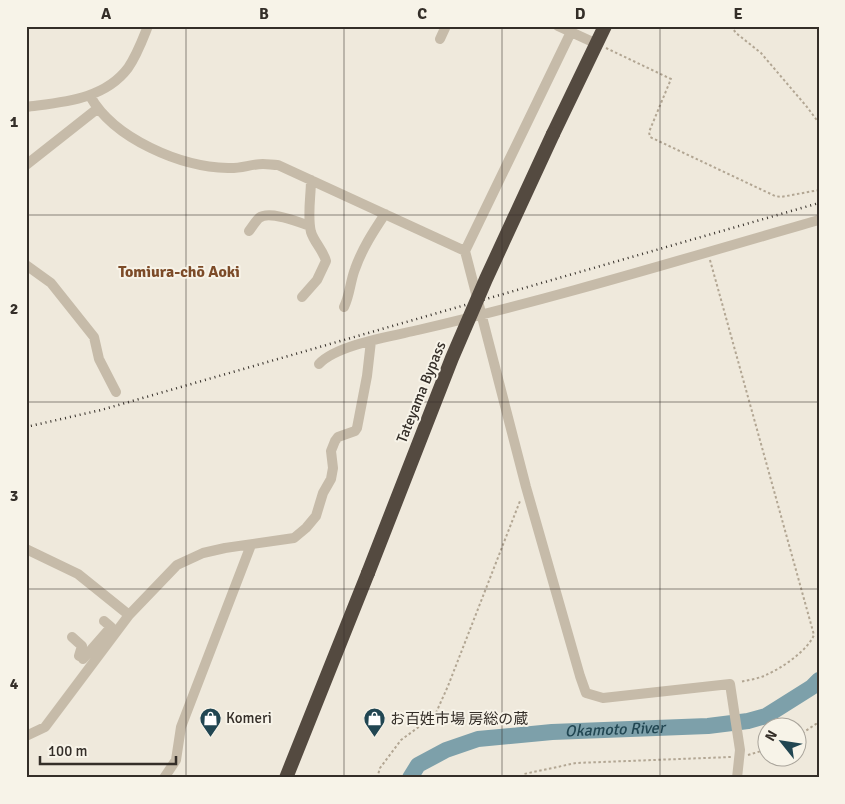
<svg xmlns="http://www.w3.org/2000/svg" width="845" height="804" viewBox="0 0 845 804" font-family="Signika,'Noto Sans JP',sans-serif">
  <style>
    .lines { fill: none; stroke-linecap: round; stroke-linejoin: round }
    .river { stroke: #7da0aa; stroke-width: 16 }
    .path { stroke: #b2a693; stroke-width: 2; stroke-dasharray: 2.5 2.5; stroke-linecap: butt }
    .minor { stroke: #c6bba9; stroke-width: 10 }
    .highway { stroke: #544a40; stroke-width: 14 }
    .rail { stroke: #342e28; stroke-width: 2.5; stroke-dasharray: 1 4; stroke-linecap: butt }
    .highway-bridge { stroke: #544a40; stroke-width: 14 }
    .grid { fill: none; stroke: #342e28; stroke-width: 1; stroke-opacity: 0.55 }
    .labels { text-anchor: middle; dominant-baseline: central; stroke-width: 4; stroke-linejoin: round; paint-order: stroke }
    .street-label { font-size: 15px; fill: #342e28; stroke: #f7f3e8 }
    .poi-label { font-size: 15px; fill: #342e28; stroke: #f7f3e8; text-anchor: start }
    .neighbourhood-label { font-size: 16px; font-weight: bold; fill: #7c4b28; stroke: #f7f3e8 }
    .water-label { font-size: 16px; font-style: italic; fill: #214652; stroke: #f7f3e8 }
    .neatline { fill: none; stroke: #342e28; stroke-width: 2 }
    .grid-label { font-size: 16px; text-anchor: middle; font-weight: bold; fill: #342e28 }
  </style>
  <rect width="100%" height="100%" fill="#efe9dc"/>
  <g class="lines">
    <path class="river" id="s1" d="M 410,778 L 418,765 L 446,750 L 478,739 L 552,732 L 708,726 L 748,721 L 766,716 L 812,687 L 819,680"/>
    <path class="path" d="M 731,26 L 736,33 L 761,53 L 807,107 L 819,123
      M 606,48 L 671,79 L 649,132 L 650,137 L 775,196 L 781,197 L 819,190
      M 710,260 L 814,635 C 807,651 782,668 766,675 C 758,679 748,680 740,682
      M 798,736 L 819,722
      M 748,755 L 768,749
      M 377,778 L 380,768 L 401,740 L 435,715 L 448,686 L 520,501
      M 522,778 L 524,774 L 576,763 L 731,757"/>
    <path class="minor" d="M 558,26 L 597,44
      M 571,32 L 465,251 L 526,487 L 580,676 L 586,693 L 603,698 L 730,684 L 740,750 L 737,778
      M 440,39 L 446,26
      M 90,96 C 114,139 181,167 228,168 C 240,169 251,164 263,164 C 268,164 273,165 278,165 L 465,251
      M 26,107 C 62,102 104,100 128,68 C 137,55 142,41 148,26
      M 26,165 L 97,109
      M 249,231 C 252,227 255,222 259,218 C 269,210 298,222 310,226
      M 26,265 L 51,283 L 94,337 L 99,359 L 116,392
      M 302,297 L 317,280 L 326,261 C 323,250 314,242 311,232 C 307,216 311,196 311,180
      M 344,307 C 350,295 350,282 355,269 C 362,249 373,232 385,214
      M 319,364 C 336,345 392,336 418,330 C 553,299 686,258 819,220
      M 26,549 L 78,574 L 129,615
      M 72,637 L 82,646 L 79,656
      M 83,659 L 111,627 L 104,621
      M 26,736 L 45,727 L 129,615 L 177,565 L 203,553 L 225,548 L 294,538 L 306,528 L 316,516 L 323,493 L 331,479 L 333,468 L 331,451 L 335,441 L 338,437 L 355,431 L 357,428 L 367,376 L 371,341
      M 164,778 L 176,760 L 181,727 L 251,545"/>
    <path class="highway" d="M 553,134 L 605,26
      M 286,778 L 368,573"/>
    <path class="rail" d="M 26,427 L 101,410 L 819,203"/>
    <path class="highway-bridge" d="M 368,573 L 452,358 L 486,279 L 553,134"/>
  </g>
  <path class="grid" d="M 186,26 L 186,778M 344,26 L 344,778M 502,26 L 502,778M 660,26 L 660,778M 26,215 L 819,215M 26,402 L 819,402M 26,589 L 819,589"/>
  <defs>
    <symbol id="shop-pin" viewBox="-11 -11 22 30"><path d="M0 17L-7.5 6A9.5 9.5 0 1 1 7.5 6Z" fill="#214652" stroke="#f7f3e8"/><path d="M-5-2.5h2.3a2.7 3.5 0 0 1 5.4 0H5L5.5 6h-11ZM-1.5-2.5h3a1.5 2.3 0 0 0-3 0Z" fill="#fff"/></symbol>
  </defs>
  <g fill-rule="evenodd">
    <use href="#shop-pin" x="198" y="706" width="25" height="34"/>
    <use href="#shop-pin" x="362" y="706" width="25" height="34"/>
  </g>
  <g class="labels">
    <g class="street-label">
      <text transform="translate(421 392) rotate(-68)">Tateyama Bypass</text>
    </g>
    <g class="poi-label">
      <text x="226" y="718">Komeri</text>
      <text x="390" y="719">お百姓市場 房総の蔵</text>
    </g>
    <g class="neighbourhood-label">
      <text x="179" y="272">Tomiura-chō Aoki</text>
    </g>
    <g class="water-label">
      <text stroke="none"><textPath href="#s1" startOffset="218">Okamoto River</textPath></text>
    </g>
  </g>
  <rect width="845" height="804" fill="none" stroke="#f7f3e8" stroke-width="55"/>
  <g transform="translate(782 742) rotate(300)"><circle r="24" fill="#f7f3e8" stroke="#a9a49b"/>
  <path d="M0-4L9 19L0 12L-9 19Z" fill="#214652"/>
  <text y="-8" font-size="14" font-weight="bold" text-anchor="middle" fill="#342e28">N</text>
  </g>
  <path d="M40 756v8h136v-8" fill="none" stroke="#342e28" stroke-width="2.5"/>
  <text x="48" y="756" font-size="15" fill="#342e28" stroke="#f7f3e8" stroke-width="4" paint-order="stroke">100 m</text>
  <rect x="28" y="28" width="790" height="748" class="neatline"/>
  <g class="grid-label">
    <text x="106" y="19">A</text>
    <text x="264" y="19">B</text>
    <text x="422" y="19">C</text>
    <text x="580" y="19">D</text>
    <text x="738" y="19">E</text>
    <text x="14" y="127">1</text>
    <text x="14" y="314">2</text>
    <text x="14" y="501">3</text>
    <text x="14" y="689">4</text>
  </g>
</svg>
